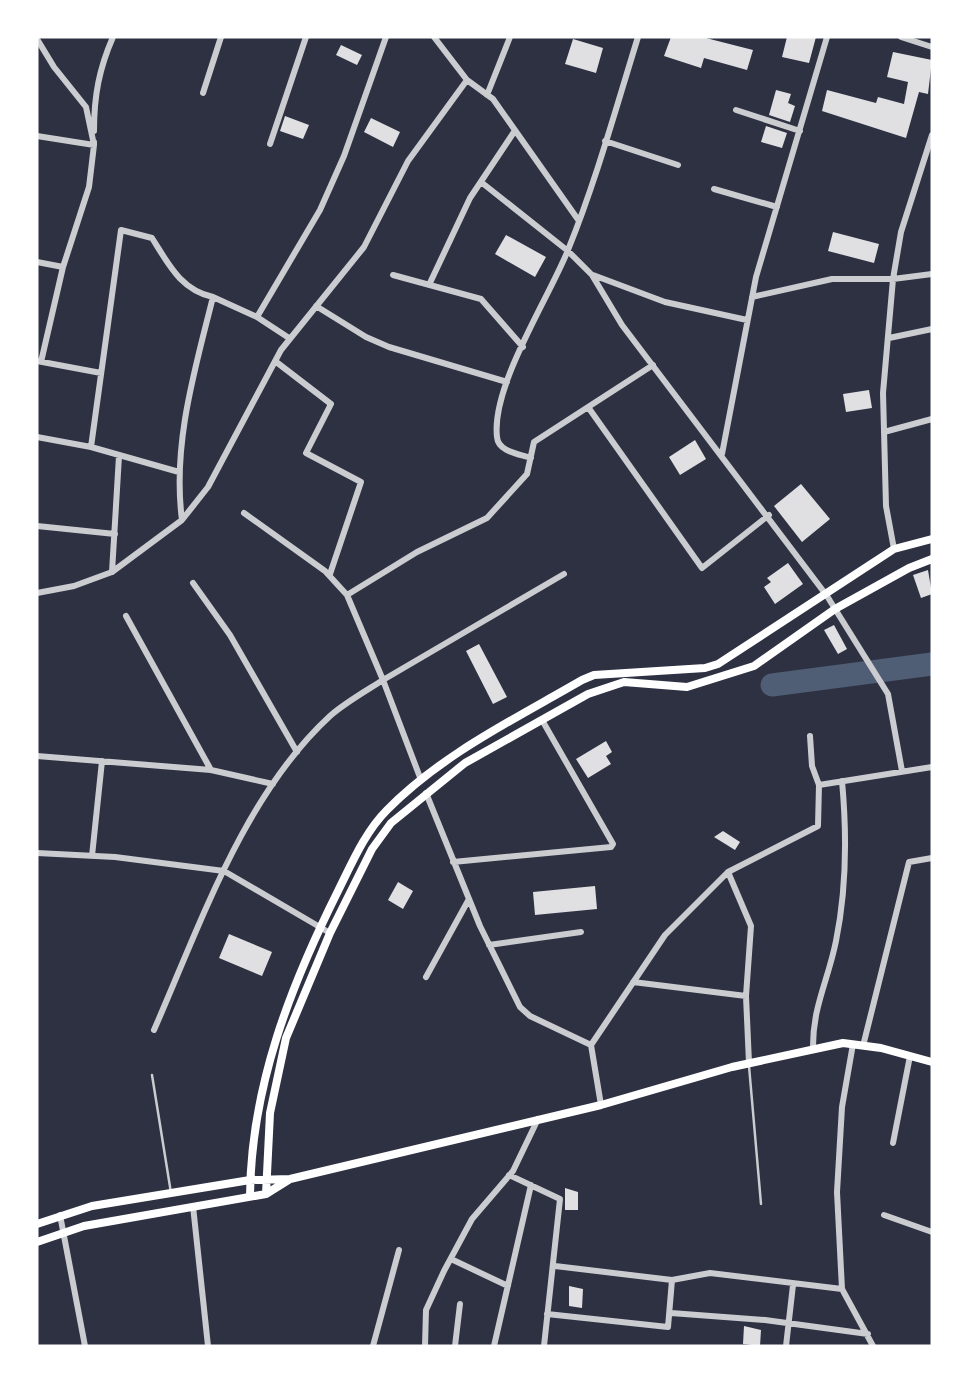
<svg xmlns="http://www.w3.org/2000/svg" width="969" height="1383" viewBox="0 0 969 1383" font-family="'DejaVu Sans',sans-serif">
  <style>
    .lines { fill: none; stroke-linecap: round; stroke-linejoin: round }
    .river { stroke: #4f5d75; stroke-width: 23 }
    .building { fill: #e0e0e3 }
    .service { stroke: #caccd0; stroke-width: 2.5 }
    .minor { stroke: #caccd0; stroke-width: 6 }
    .secondary { stroke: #fff; stroke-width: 8 }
  </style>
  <rect width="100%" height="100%" fill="#2d3142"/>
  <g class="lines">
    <path class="river" d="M 772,685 L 932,664"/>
  </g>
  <path class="building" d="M 671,37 L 702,37 L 753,50 L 747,70 L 704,58 L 701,68 L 664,56 Z
    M 787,37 L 816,37 L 809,63 L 782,57 Z
    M 573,39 L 603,48 L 596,73 L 565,64 Z
    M 341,45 L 362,55 L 357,65 L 336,55 Z
    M 893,52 L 932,60 L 928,94 L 919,92 L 906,138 L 822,111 L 827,90 L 876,103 L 878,97 L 904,104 L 908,82 L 887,77 Z
    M 776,90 L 791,94 L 788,103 L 795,106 L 790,122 L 769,115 Z
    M 285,116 L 309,125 L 303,139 L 280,131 Z
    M 371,118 L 400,132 L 393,147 L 364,132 Z
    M 766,126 L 787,133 L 782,148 L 761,142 Z
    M 833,232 L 879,244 L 874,263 L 828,251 Z
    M 506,235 L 546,257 L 535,277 L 495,254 Z
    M 869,390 L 872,408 L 846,412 L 843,394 Z
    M 695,440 L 706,459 L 680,475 L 669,457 Z
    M 801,484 L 830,519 L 802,542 L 774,506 Z
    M 788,563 L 803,584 L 775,604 L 764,587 L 771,582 L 767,578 Z
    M 928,570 L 932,594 L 921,598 L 913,575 Z
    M 834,625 L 847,649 L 838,654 L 824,630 Z
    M 479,644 L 507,697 L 493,704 L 466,651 Z
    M 606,741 L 612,752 L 606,756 L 611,764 L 588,778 L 576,759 Z
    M 723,831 L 740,842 L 735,850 L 714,837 Z
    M 398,882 L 413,891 L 403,909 L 388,900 Z
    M 595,886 L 597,909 L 535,915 L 533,892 Z
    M 229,934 L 272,952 L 262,976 L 219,958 Z
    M 565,1188 L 578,1192 L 578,1210 L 565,1210 Z
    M 569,1286 L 583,1289 L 582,1308 L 569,1306 Z
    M 744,1326 L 761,1330 L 760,1346 L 743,1344 Z"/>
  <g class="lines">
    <path class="service" d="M 749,1066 L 761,1204
      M 152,1075 L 171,1193"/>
    <path class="minor" d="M 434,37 L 467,80 L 493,99 L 579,221
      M 901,37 L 932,47
      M 37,39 L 54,67 L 86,107 L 94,145 L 89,187 L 63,267 L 41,362
      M 203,93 L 221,37
      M 487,95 L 510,37
      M 736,110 L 800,131
      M 94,131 C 94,96 99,69 113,37
      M 37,136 L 94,145 L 94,142
      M 605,141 L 678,165
      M 270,144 L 306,37
      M 481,182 L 568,251 L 592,275 L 622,325 L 827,596 L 888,694 L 902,771
      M 714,189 L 777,207
      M 37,262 L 63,267
      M 393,275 L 481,299 L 523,347
      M 593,275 L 665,302 L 747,320
      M 429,285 L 470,198 L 514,132
      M 752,297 L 832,279 L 893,279 L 932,274
      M 316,306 L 366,337 L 389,347 L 507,382
      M 257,317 L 289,338
      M 889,338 L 932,329
      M 37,361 L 101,373
      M 275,361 L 331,404 L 306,453 L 361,482 L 330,574
      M 588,407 L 702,568 L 769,515
      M 884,432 L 932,419
      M 37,437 L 91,447 L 121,230 L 152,238 C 169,265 181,290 213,297
      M 91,447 L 179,472
      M 722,454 L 756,277 L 827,37
      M 531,458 C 520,454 498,452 497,437 C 491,386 549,298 568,250 C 596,181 616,108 638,37
      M 244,513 L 325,571 L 347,595
      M 182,520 L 208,487 L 281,350 L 364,247 L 408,161 L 467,80
      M 37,526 L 115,534
      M 894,549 L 886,506 L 883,393 L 893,279 L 901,232 L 932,135
      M 112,572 L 119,456
      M 564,574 L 383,680 L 347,595 L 417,552 L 487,518 L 527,474 L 534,442 L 653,365
      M 193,583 L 230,635 L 297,752
      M 37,593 L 74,586 L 112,572 L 182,520 C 172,445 195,369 213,297 L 257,317 L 320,210 L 344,156 L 386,37
      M 126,616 L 211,770
      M 810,736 L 812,766 L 819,785
      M 37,756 L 211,770 L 273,784
      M 426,793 L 480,926 L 520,1007 L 530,1016 L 591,1045
      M 37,853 L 115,857 L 224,871 L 330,933
      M 92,856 L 102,761
      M 453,862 L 611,847 L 613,844 L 542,720
      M 489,945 L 581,932
      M 426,977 L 469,899
      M 633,982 L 746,996
      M 154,1030 C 200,925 244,795 330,716 C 346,702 366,691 383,680 L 421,780
      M 853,1044 L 842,1107 L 837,1192 L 842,1289 L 873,1346
      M 863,1046 L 909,862 L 932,858
      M 813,1050 C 812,1008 828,981 836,941 C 847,887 847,835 842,781
      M 749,1063 L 746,996 L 751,926 L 728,872 L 818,826 L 819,785 L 932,767
      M 601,1105 L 591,1045 L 665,935 L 728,872
      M 893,1143 L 910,1056
      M 509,1175 L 560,1199 L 544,1346
      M 193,1206 L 208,1346
      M 60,1215 L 85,1346
      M 884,1215 L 932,1232
      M 451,1259 L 508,1286
      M 555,1266 L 672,1280
      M 671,1313 L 765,1320 L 868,1334
      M 547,1314 L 668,1327 L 672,1280 L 710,1273 L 842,1289
      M 373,1346 L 399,1250
      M 425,1346 L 426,1310 L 444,1271 L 472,1219 L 513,1171 L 538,1119
      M 455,1346 L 460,1304
      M 494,1346 L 531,1185
      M 786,1346 L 793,1285"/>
    <path class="secondary" d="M 266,1194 L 270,1113 L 286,1038 L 330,933 L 372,849 L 391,823 L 465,763 L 588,694 L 624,682 L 687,687 L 754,666 L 835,609 L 909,568 L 932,559
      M 250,1196 C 251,1087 290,987 338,891 C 352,863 365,832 387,810 C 442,754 515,719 582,680 L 594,675 L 705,668 L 718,664 L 894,549 L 932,539
      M 37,1224 L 92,1206 L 250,1180 L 290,1179 L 601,1105 L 732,1067 L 843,1043 L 881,1048 L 932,1062
      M 37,1242 L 84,1226 L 266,1194 L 290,1179"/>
  </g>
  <rect width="969" height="1383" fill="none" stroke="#ffffff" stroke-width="77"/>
</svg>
